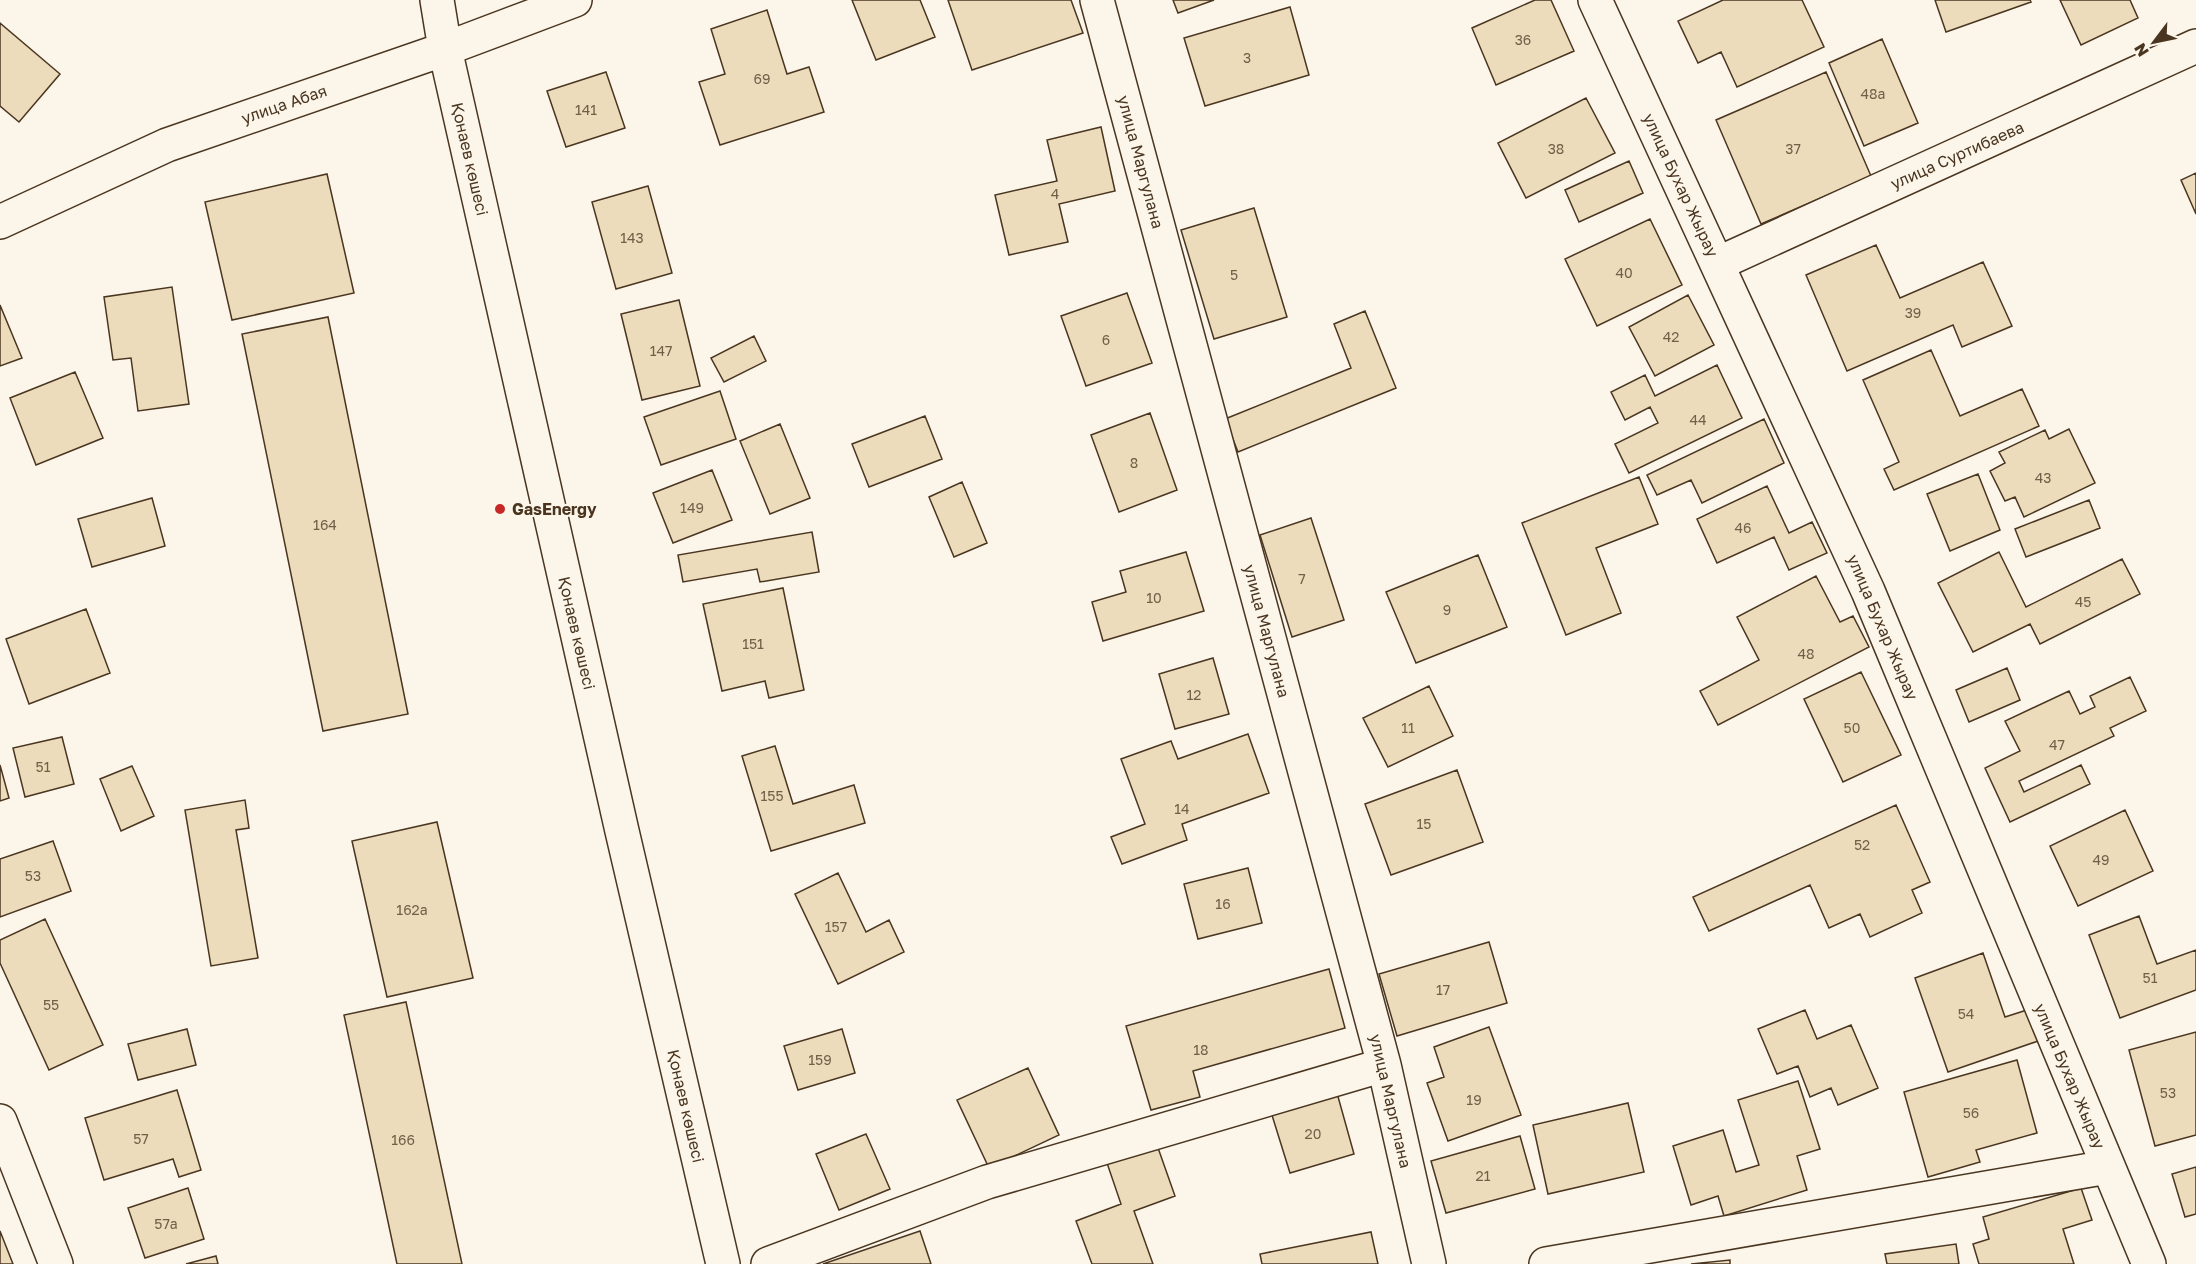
<svg xmlns="http://www.w3.org/2000/svg" width="2196" height="1264" viewBox="0 0 2196 1264" font-family="'Golos Text',sans-serif">
  <style>
    .building { fill: #ecdcbc; stroke: #4a3520; stroke-width: 1.5 }
    .lines { fill: none; stroke-linecap: round; stroke-linejoin: round }
    .minor-casing { stroke: #4a3520; stroke-width: 36 }
    .major-casing { stroke: #4a3520; stroke-width: 36 }
    .minor { stroke: #fbf6e9; stroke-width: 33 }
    .major { stroke: #fbf6e9; stroke-width: 33 }
    .poi-dot { fill: #c62828; stroke: #fbf6e9; stroke-width: 2 }
    .labels { text-anchor: middle; dominant-baseline: central; stroke-width: 4.5; stroke-linejoin: round; paint-order: stroke }
    .number-label { font-size: 14px; fill: #725f47 }
    .street-label { font-size: 16px; fill: #4a3520; stroke: #fbf6e9 }
    .poi-label { font-size: 16px; font-weight: bold; fill: #4a3520; stroke: #fbf6e9; text-anchor: start }
  </style>
  <rect width="100%" height="100%" fill="#fbf6e9"/>
  <path class="building" d="M 852,0 L 920,0 L 935,37 L 876,60 Z
    M 948,0 L 1071,0 L 1083,33 L 972,70 Z
    M 1173,0 L 1214,0 L 1178,13 Z
    M 1535,0 L 1551,0 L 1574,51 L 1496,85 L 1472,28 Z
    M 1723,0 L 1802,0 L 1824,47 L 1737,87 L 1721,52 L 1698,63 L 1678,21 Z
    M 1935,0 L 2030,0 L 2031,2 L 1946,32 Z
    M 2060,0 L 2130,0 L 2138,18 L 2081,45 Z
    M 1290,7 L 1309,75 L 1205,106 L 1184,38 Z
    M 767,10 L 787,74 L 809,67 L 824,112 L 720,145 L 699,82 L 725,74 L 711,29 Z
    M 0,23 L 60,74 L 19,122 L 0,106 Z
    M 1882,39 L 1918,123 L 1864,146 L 1829,63 Z
    M 606,72 L 625,128 L 566,147 L 547,91 Z
    M 1826,72 L 1871,176 L 1761,224 L 1716,120 Z
    M 1586,98 L 1615,153 L 1526,198 L 1498,143 Z
    M 1101,127 L 1115,191 L 1059,204 L 1068,242 L 1009,255 L 995,195 L 1057,181 L 1047,140 Z
    M 1629,161 L 1643,193 L 1579,222 L 1565,190 Z
    M 2196,173 L 2196,214 L 2181,180 Z
    M 327,174 L 354,293 L 232,320 L 205,202 Z
    M 648,186 L 672,273 L 616,289 L 592,202 Z
    M 1254,208 L 1287,317 L 1214,339 L 1181,230 Z
    M 1650,219 L 1682,285 L 1597,326 L 1565,259 Z
    M 1876,245 L 1900,298 L 1983,262 L 2012,326 L 1962,347 L 1953,325 L 1847,371 L 1806,275 Z
    M 172,287 L 189,404 L 138,411 L 131,358 L 113,360 L 104,297 Z
    M 1127,293 L 1152,363 L 1086,386 L 1061,316 Z
    M 1688,295 L 1714,345 L 1655,376 L 1629,327 Z
    M 679,300 L 700,386 L 642,400 L 621,314 Z
    M 0,305 L 22,358 L 0,366 Z
    M 1365,311 L 1396,388 L 1238,452 L 1225,419 L 1351,368 L 1334,324 Z
    M 328,317 L 408,714 L 323,731 L 242,334 Z
    M 754,336 L 766,361 L 724,382 L 711,358 Z
    M 1931,350 L 1960,416 L 2022,389 L 2039,426 L 1894,490 L 1884,469 L 1899,462 L 1863,380 Z
    M 1717,365 L 1742,418 L 1629,473 L 1615,444 L 1658,423 L 1650,407 L 1625,420 L 1611,392 L 1645,375 L 1655,396 Z
    M 75,372 L 103,438 L 36,465 L 10,398 Z
    M 720,391 L 736,439 L 661,465 L 644,417 Z
    M 1150,413 L 1177,490 L 1119,512 L 1091,435 Z
    M 925,416 L 942,459 L 869,487 L 852,444 Z
    M 1764,419 L 1784,463 L 1702,503 L 1691,480 L 1657,495 L 1647,475 Z
    M 780,424 L 810,498 L 770,514 L 740,441 Z
    M 2069,429 L 2095,483 L 2024,517 L 2015,497 L 2005,501 L 1990,471 L 2005,463 L 1999,452 L 2045,430 L 2049,439 Z
    M 712,470 L 732,520 L 673,543 L 653,493 Z
    M 1978,474 L 2000,530 L 1950,551 L 1927,494 Z
    M 1639,477 L 1658,524 L 1596,548 L 1621,613 L 1566,635 L 1522,523 Z
    M 962,482 L 987,543 L 954,557 L 929,497 Z
    M 1767,486 L 1789,533 L 1812,522 L 1827,553 L 1789,570 L 1774,537 L 1717,563 L 1697,519 Z
    M 152,498 L 165,546 L 92,567 L 78,519 Z
    M 2089,500 L 2100,528 L 2026,557 L 2015,529 Z
    M 1311,518 L 1344,620 L 1292,637 L 1260,535 Z
    M 812,532 L 819,572 L 760,582 L 757,569 L 683,582 L 678,555 Z
    M 1186,552 L 1204,611 L 1103,641 L 1092,602 L 1126,592 L 1120,571 Z
    M 1999,552 L 2026,607 L 2122,559 L 2140,594 L 2040,644 L 2030,624 L 1973,652 L 1938,583 Z
    M 1478,555 L 1507,627 L 1416,663 L 1386,592 Z
    M 1816,576 L 1840,622 L 1853,616 L 1869,647 L 1718,725 L 1700,691 L 1759,660 L 1737,617 Z
    M 783,588 L 804,690 L 769,698 L 765,681 L 722,691 L 703,604 Z
    M 86,609 L 110,673 L 29,704 L 6,639 Z
    M 1213,658 L 1229,714 L 1175,729 L 1159,674 Z
    M 2007,668 L 2020,700 L 1969,722 L 1956,690 Z
    M 1861,672 L 1901,755 L 1843,782 L 1804,699 Z
    M 2130,677 L 2146,711 L 2110,728 L 2114,736 L 2019,781 L 2024,792 L 2081,765 L 2090,784 L 2010,822 L 1985,768 L 2020,751 L 2005,721 L 2069,691 L 2080,714 L 2095,707 L 2090,696 Z
    M 1429,686 L 1453,736 L 1388,767 L 1363,718 Z
    M 1248,734 L 1269,793 L 1182,824 L 1187,840 L 1122,864 L 1111,837 L 1145,824 L 1121,759 L 1171,741 L 1178,759 Z
    M 62,737 L 74,784 L 25,797 L 13,748 Z
    M 775,746 L 793,804 L 854,785 L 865,823 L 771,851 L 742,756 Z
    M 0,765 L 9,798 L 0,801 Z
    M 132,766 L 154,816 L 121,831 L 100,779 Z
    M 1457,770 L 1483,842 L 1391,875 L 1365,804 Z
    M 245,800 L 249,828 L 236,830 L 258,958 L 211,966 L 185,810 Z
    M 1896,805 L 1930,882 L 1912,890 L 1922,913 L 1870,937 L 1860,914 L 1829,928 L 1810,885 L 1709,931 L 1693,897 Z
    M 2125,810 L 2153,871 L 2078,906 L 2050,846 Z
    M 437,822 L 473,978 L 387,997 L 352,841 Z
    M 53,841 L 71,891 L 0,917 L 0,859 Z
    M 1248,868 L 1262,923 L 1198,939 L 1184,884 Z
    M 838,873 L 866,932 L 889,920 L 904,952 L 838,984 L 795,894 Z
    M 2139,916 L 2157,964 L 2196,950 L 2196,990 L 2120,1018 L 2089,935 Z
    M 45,919 L 103,1045 L 49,1070 L 0,963 L 0,940 Z
    M 1489,942 L 1507,1003 L 1397,1036 L 1379,974 Z
    M 1983,953 L 2005,1017 L 2030,1009 L 2041,1040 L 1948,1072 L 1915,978 Z
    M 1329,969 L 1345,1028 L 1193,1071 L 1200,1097 L 1151,1110 L 1126,1026 Z
    M 406,1002 L 462,1264 L 397,1264 L 344,1015 Z
    M 1805,1010 L 1817,1039 L 1851,1025 L 1878,1088 L 1838,1105 L 1831,1088 L 1810,1097 L 1798,1066 L 1777,1074 L 1758,1029 Z
    M 1489,1027 L 1521,1115 L 1448,1141 L 1427,1083 L 1444,1077 L 1434,1047 Z
    M 187,1029 L 196,1065 L 138,1080 L 128,1044 Z
    M 842,1029 L 855,1073 L 798,1090 L 784,1046 Z
    M 2196,1032 L 2196,1135 L 2155,1146 L 2129,1050 Z
    M 2017,1060 L 2037,1133 L 1976,1150 L 1980,1162 L 1928,1177 L 1904,1092 Z
    M 1028,1068 L 1059,1135 L 989,1168 L 957,1100 Z
    M 1798,1081 L 1820,1149 L 1797,1156 L 1807,1190 L 1724,1216 L 1718,1196 L 1691,1205 L 1673,1146 L 1723,1130 L 1736,1172 L 1759,1165 L 1738,1100 Z
    M 177,1090 L 201,1170 L 179,1177 L 173,1159 L 104,1180 L 85,1118 Z
    M 1337,1093 L 1354,1154 L 1290,1173 L 1271,1112 Z
    M 1628,1103 L 1644,1172 L 1548,1194 L 1533,1125 Z
    M 866,1134 L 890,1189 L 839,1210 L 816,1154 Z
    M 1520,1136 L 1535,1189 L 1446,1213 L 1431,1161 Z
    M 1157,1145 L 1175,1196 L 1134,1211 L 1153,1264 L 1092,1264 L 1076,1221 L 1121,1204 L 1107,1163 Z
    M 2196,1167 L 2196,1214 L 2185,1217 L 2172,1174 Z
    M 188,1188 L 204,1239 L 145,1258 L 128,1208 Z
    M 2081,1188 L 2092,1220 L 2063,1229 L 2074,1264 L 1979,1264 L 1973,1244 L 1989,1239 L 1983,1217 Z
    M 0,1231 L 13,1264 L 0,1264 Z
    M 920,1231 L 931,1264 L 823,1264 Z
    M 1371,1232 L 1378,1264 L 1262,1264 L 1260,1254 Z
    M 1956,1244 L 1959,1264 L 1887,1264 L 1885,1254 Z
    M 216,1256 L 218,1264 L 186,1264 Z
    M 1730,1260 L 1730,1264 L 1691,1264 Z"/>
  <g class="lines">
    <defs>
      <path id="minor" d="M 1097,0 L 1384,1065 L 1429,1264
        M 1595,0 L 1868,591 L 2149,1264
        M 445,49 L 575,0
        M 1717,264 L 2196,46
        M 0,1121 L 56,1264
        M 768,1264 L 987,1182 L 1384,1065
        M 1546,1264 L 2108,1167"/>
      <path id="major" d="M 437,0 L 445,49 L 622,831 L 723,1264
        M 0,222 L 167,145 L 445,49"/>
    </defs>
    <use href="#minor" class="minor-casing"/>
    <use href="#major" class="major-casing"/>
    <use href="#minor" class="minor"/>
    <use href="#major" class="major"/>
  </g>
  <circle class="poi-dot" cx="500" cy="509" r="6"/>
  <g class="labels">
    <g class="number-label">
      <text x="1523" y="39">36</text>
      <text x="1247" y="57">3</text>
      <text x="762" y="78">69</text>
      <text x="1873" y="93">48а</text>
      <text x="586" y="109">141</text>
      <text x="1556" y="148">38</text>
      <text x="1793" y="148">37</text>
      <text x="1055" y="193">4</text>
      <text x="632" y="237">143</text>
      <text x="1624" y="272">40</text>
      <text x="1234" y="274">5</text>
      <text x="1913" y="312">39</text>
      <text x="1671" y="336">42</text>
      <text x="1106" y="339">6</text>
      <text x="661" y="350">147</text>
      <text x="1698" y="419">44</text>
      <text x="1134" y="462">8</text>
      <text x="2043" y="477">43</text>
      <text x="692" y="507">149</text>
      <text x="325" y="524">164</text>
      <text x="1743" y="527">46</text>
      <text x="1302" y="578">7</text>
      <text x="1154" y="597">10</text>
      <text x="2083" y="601">45</text>
      <text x="1447" y="609">9</text>
      <text x="753" y="643">151</text>
      <text x="1806" y="653">48</text>
      <text x="1194" y="694">12</text>
      <text x="1408" y="727">11</text>
      <text x="1852" y="727">50</text>
      <text x="2057" y="744">47</text>
      <text x="43" y="766">51</text>
      <text x="772" y="795">155</text>
      <text x="1182" y="808">14</text>
      <text x="1424" y="823">15</text>
      <text x="1862" y="844">52</text>
      <text x="2101" y="859">49</text>
      <text x="33" y="875">53</text>
      <text x="1223" y="903">16</text>
      <text x="412" y="909">162а</text>
      <text x="836" y="926">157</text>
      <text x="2150" y="977">51</text>
      <text x="1443" y="989">17</text>
      <text x="51" y="1004">55</text>
      <text x="1966" y="1013">54</text>
      <text x="1201" y="1049">18</text>
      <text x="820" y="1059">159</text>
      <text x="2168" y="1092">53</text>
      <text x="1474" y="1099">19</text>
      <text x="1971" y="1112">56</text>
      <text x="1313" y="1133">20</text>
      <text x="141" y="1138">57</text>
      <text x="403" y="1139">166</text>
      <text x="1483" y="1175">21</text>
      <text x="166" y="1223">57а</text>
    </g>
    <g class="street-label">
      <text transform="translate(284 104) rotate(-19)">улица Абая</text>
      <text transform="translate(1957 155) rotate(-24)">улица Суртибаева</text>
      <text transform="translate(470 159) rotate(77)">Қонаев көшесі</text>
      <text transform="translate(1141 162) rotate(75)">улица Маргулана</text>
      <text transform="translate(1681 185) rotate(65)">улица Бухар Жырау</text>
      <text transform="translate(1883 627) rotate(67)">улица Бухар Жырау</text>
      <text transform="translate(1267 631) rotate(75)">улица Маргулана</text>
      <text transform="translate(577 633) rotate(77)">Қонаев көшесі</text>
      <text transform="translate(2070 1076) rotate(67)">улица Бухар Жырау</text>
      <text transform="translate(1391 1101) rotate(77)">улица Маргулана</text>
      <text transform="translate(686 1106) rotate(77)">Қонаев көшесі</text>
    </g>
    <g class="poi-label">
      <text x="512" y="509">GasEnergy</text>
    </g>
  </g>
  <g transform="translate(2154 42) rotate(238)" stroke="#fbf6e9" stroke-width="4.5" paint-order="stroke">
  <path d="M0-4.5L10 22L0 15L-10 22Z" fill="#4a3520"/>
  <text y="-9" font-size="16" font-weight="bold" text-anchor="middle" fill="#4a3520">N</text>
  </g>
</svg>
